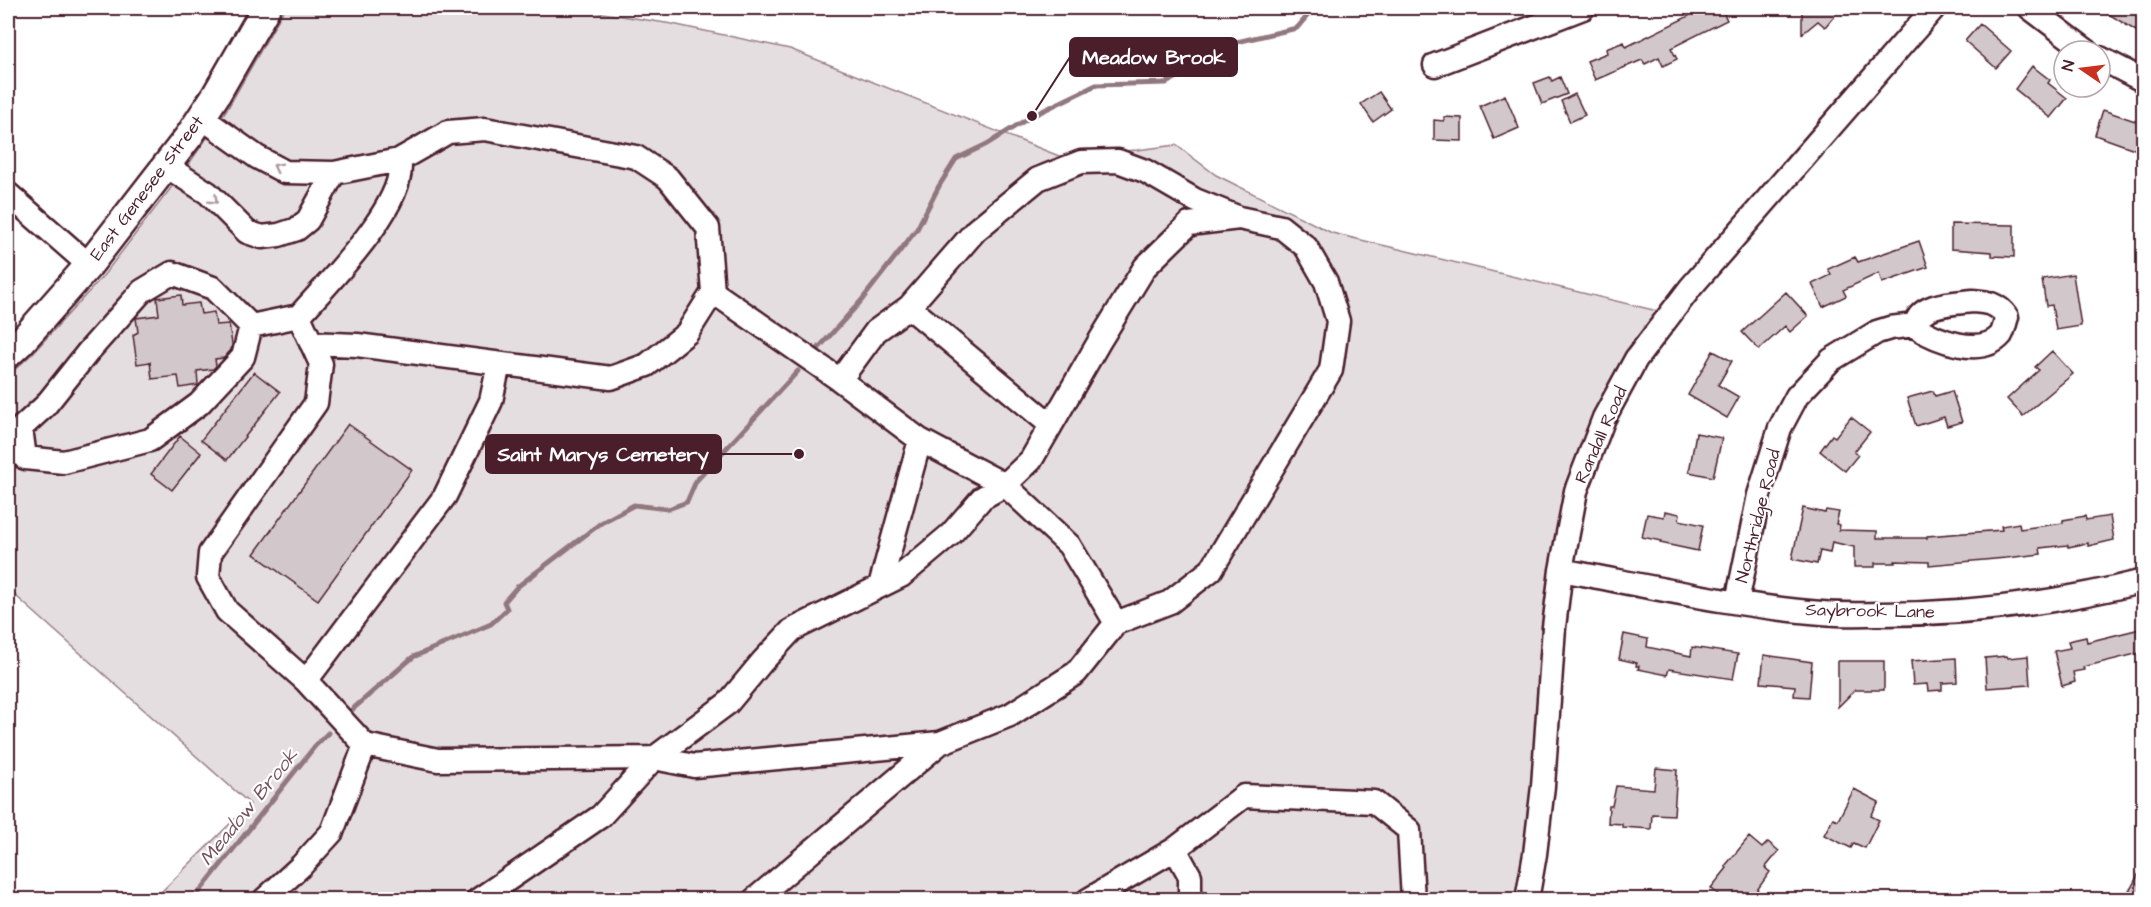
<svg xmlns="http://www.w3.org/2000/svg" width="2151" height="907" viewBox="0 0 2151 907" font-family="'Architects Daughter',sans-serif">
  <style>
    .green { fill: #e5dee0; stroke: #987e86; stroke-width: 1.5 }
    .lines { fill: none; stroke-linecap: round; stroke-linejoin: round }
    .stream { stroke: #91787e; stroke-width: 5 }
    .building { fill: #d2c7cb; stroke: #4a1f2b; stroke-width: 1.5 }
    .minor-casing { stroke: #4a1f2b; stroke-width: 27 }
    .major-casing { stroke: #4a1f2b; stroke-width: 32 }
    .minor { stroke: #fff; stroke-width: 22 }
    .major { stroke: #fff; stroke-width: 27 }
    .oneway { stroke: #ae9aa0 }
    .labels { text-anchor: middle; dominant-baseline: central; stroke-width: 4.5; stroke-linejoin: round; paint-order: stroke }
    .street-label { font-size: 18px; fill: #4a1f2b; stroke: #fff }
    .water-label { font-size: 20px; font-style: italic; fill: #74535c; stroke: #fff }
    .leader { fill: none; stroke: #4a1f2b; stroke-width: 2 }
    .callout-dot { fill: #4a1f2b; stroke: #fff; stroke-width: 2 }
    .callout { fill: #4a1f2b; stroke: #4a1f2b; stroke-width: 2 }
    .callout-label { font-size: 20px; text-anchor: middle; font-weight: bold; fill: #fff }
  </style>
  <rect width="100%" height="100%" fill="#fff"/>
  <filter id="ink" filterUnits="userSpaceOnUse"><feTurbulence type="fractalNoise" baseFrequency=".0167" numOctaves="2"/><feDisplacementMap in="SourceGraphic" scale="12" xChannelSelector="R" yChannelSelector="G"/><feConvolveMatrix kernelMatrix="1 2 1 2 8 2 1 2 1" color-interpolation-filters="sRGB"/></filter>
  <g filter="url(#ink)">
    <path class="green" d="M 285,8 L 571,8 L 672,24 L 790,49 L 1059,156 L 1137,150 L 1176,145 L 1216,175 L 1332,233 L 1670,314 L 1576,491 L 1527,899 L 154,899 L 250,804 L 8,589 L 8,376 L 33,353 L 103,276 L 184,171 L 229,106 Z"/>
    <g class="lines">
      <path class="stream" d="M 816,351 L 861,301 L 917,229 L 939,186 L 956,159 L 987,144 L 1032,116 L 1096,85 L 1166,83 L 1197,67 L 1224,45 L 1297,28 L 1314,8
        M 347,714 L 413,657 L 491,624 L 507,609 L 504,602 L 517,587 L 601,523 L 634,505 L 668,509 L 687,502 L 696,481 L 798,371
        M 193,900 L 315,746 L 328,733"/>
    </g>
    <path class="building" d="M 1694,8 L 1721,8 L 1727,20 L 1671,48 L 1677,59 L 1663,66 L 1659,57 L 1645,64 L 1642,60 L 1595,80 L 1587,61 L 1607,53 L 1606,49 L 1624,42 L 1626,47 L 1689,16 L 1687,11 Z
      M 1802,8 L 1841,8 L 1825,27 L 1818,21 L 1802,34 L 1802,12 L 1804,10 Z
      M 2099,8 L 2144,8 L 2144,20 L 2136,31 Z
      M 1980,24 L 2011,51 L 1996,68 L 1965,41 Z
      M 2032,66 L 2050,80 L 2048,83 L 2067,98 L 2051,118 L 2015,89 Z
      M 1550,77 L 1552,81 L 1560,77 L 1567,94 L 1542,104 L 1534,83 Z
      M 1379,92 L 1391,109 L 1373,122 L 1361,104 Z
      M 1575,94 L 1585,115 L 1570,122 L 1561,101 Z
      M 1505,95 L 1519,128 L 1494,139 L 1480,106 Z
      M 2103,110 L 2144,124 L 2144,139 L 2140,151 L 2095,135 Z
      M 1444,117 L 1462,118 L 1462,141 L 1434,140 L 1434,120 L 1444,121 Z
      M 1951,224 L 2014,225 L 2014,257 L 1992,256 L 1992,252 L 1951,249 Z
      M 1919,241 L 1928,267 L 1882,283 L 1879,273 L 1843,290 L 1846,296 L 1823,307 L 1812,284 L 1831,275 L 1828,269 L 1855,257 L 1858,262 Z
      M 2073,274 L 2081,326 L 2056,330 L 2052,305 L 2046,306 L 2042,279 Z
      M 1786,292 L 1808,316 L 1790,332 L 1785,326 L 1759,350 L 1742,332 Z
      M 181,295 L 182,305 L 199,303 L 201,314 L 214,312 L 216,325 L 229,324 L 232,344 L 231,350 L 224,358 L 215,359 L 216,366 L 213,369 L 197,371 L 198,385 L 180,388 L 178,376 L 152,379 L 150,362 L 137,364 L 133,335 L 138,332 L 136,318 L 159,315 L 157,298 Z
      M 1713,351 L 1732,361 L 1718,385 L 1739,397 L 1727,418 L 1688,395 Z
      M 2052,351 L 2073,374 L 2023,416 L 2007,399 L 2039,370 L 2035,367 Z
      M 254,372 L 280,392 L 227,460 L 201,440 Z
      M 1933,391 L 1935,396 L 1952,391 L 1962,422 L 1947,426 L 1944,417 L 1916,426 L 1907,398 Z
      M 1851,417 L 1870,432 L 1854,452 L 1858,455 L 1845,471 L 1820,451 L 1832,435 L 1835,437 Z
      M 348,424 L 412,470 L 318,600 L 254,554 Z
      M 1696,433 L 1722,438 L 1713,477 L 1689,472 Z
      M 180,436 L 201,453 L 172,490 L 151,474 Z
      M 1803,508 L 1825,513 L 1826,510 L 1839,512 L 1836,524 L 1840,525 L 1839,530 L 1877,531 L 1877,538 L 1927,538 L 1927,536 L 2002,530 L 2001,526 L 2019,523 L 2020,529 L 2063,523 L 2063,520 L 2085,516 L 2086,520 L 2110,516 L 2114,540 L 2088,546 L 2088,543 L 2068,547 L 2068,545 L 2040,548 L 2041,554 L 2006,558 L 1929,565 L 1929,562 L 1895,561 L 1895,563 L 1875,563 L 1875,567 L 1854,567 L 1854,547 L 1832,542 L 1830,553 L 1820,551 L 1817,564 L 1792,559 Z
      M 1665,511 L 1680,514 L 1679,520 L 1703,525 L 1698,551 L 1660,543 L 1661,541 L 1642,537 L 1647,514 L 1664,517 Z
      M 2144,628 L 2144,652 L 2083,667 L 2084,670 L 2073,672 L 2075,682 L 2062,686 L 2054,651 L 2070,648 L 2068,641 L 2086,637 L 2087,642 Z
      M 1624,634 L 1648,639 L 1647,647 L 1691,656 L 1692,647 L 1738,654 L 1733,679 L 1669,669 L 1667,675 L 1638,669 L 1639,666 L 1636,666 L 1637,663 L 1619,659 Z
      M 1764,655 L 1812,662 L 1809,697 L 1794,696 L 1795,686 L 1761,683 Z
      M 2007,656 L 2008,658 L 2028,656 L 2030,685 L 1987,688 L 1985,658 Z
      M 1956,658 L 1957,682 L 1942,683 L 1942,690 L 1928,691 L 1927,684 L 1913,685 L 1911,661 Z
      M 1838,661 L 1884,661 L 1884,690 L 1855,690 L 1838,707 Z
      M 1656,768 L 1677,770 L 1674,815 L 1652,814 L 1651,829 L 1622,827 L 1622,824 L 1608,823 L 1609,806 L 1612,806 L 1616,786 L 1654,789 Z
      M 1854,789 L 1879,802 L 1871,816 L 1879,820 L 1865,848 L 1854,843 L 1851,848 L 1824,835 L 1833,818 L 1838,820 Z
      M 1749,837 L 1762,848 L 1768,842 L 1779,851 L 1765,868 L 1770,872 L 1750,900 L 1724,900 L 1711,888 L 1727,868 L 1725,866 Z
      M 2144,864 L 2144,900 L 2121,900 L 2131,888 Z"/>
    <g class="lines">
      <defs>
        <path id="minor" d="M 2030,8 L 2087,51
          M 2100,58 L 2144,81
          M 1435,65 L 1583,8
          M 201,117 L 257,157 L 285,172 L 334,173 L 399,160 L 448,132 L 485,129 L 636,157 L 668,178 L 708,228 L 713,292 L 687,333 L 647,365 L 611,378 L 357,345 L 311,343
          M 399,160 C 410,201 326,285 299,316 L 321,364 L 316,403 L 210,553 L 208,577 L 227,611 L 306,681 L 445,496 L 491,401 L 499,364
          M 166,166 L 208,193 L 247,232 L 262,237 L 279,235 L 297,229 L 308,220 L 334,173
          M 8,194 L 89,265
          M 1973,301 C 1987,302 1999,304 2007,317 C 2005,322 2004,330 2001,335 C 1981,358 1936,340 1916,327 C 1916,303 1955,303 1973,301 Z
          M 909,307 L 1051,425
          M 251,326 L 243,357 L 199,404 L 150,440 L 64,462 L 25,458 L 21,428 L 45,406 L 88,352 L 142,291 L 172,273 L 213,288 L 251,326 L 299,316
          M 840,380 L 876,331 L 909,307 L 976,230 L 1038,179 L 1081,162 L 1118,161 L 1145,171 L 1195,200 L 1237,217
          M 1561,570 C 1648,586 1734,606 1822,613 C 1842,615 1862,614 1882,614 C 1970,614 2058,603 2144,581
          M 880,586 L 920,440
          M 1737,602 L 1759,495 L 1780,428 L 1797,396 L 1831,360 L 1877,332 L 1890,328 L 1915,325
          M 306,681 L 365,745 L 438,760 L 654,758 L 601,816 L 478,900
          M 654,758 L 728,703 L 762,662 L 792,630 L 901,576 L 951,534 L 982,498 L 1005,485 L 1031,460 L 1099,342 L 1145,267 L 1189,224 L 1239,218 L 1281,227 L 1306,247 L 1326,282 L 1338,321 L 1331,370 L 1211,570 L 1170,602 L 1116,623 L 1069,545 L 1005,485 L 920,440 L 840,380 L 713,292
          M 654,758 L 694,766 L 940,743 L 1010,715 L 1076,673 L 1116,623
          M 1175,849 L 1190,876 L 1190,900
          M 264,900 L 301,866 L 332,832 L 365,745
          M 754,900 L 940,743
          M 1088,900 L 1175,849 L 1244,796 L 1374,802 L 1409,830 L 1413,900
          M 1527,900 L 1535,854 L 1543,786 L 1554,627 L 1561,570 L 1576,491 L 1604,418 L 1636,359 L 1691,287 L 1934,8"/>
        <path id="major" d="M 8,354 L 21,342 L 89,265 L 189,136 L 216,95 L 266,8"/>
      </defs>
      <use href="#minor" class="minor-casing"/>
      <use href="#major" class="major-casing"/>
      <use href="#minor" class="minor"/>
      <use href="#major" class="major"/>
    </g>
    <defs><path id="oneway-chevron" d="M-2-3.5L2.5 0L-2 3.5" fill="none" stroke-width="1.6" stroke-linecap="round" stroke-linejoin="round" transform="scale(1.5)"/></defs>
    <g class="oneway">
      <use href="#oneway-chevron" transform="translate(277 167) rotate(-153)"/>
      <use href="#oneway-chevron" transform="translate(214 200) rotate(43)"/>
    </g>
  </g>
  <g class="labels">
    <g class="street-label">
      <text transform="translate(147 188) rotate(-53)">East Genesee Street</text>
      <text transform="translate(1601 435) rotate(-66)">Randall Road</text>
      <text transform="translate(1758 516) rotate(-76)">Northridge Road</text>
      <text transform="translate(1870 611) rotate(1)">Saybrook Lane</text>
    </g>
    <g class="water-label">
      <text transform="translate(249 807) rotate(-51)">Meadow Brook</text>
    </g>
  </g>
  <path class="leader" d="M1032 116L1070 57M799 454L721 454"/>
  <g class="callout-dot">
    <circle cx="1032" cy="116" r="6"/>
    <circle cx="799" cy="454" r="6"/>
  </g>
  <g class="callout">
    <rect x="1070" y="38" width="167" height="38" rx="6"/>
    <rect x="486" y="435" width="235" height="38" rx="6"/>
  </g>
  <g class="callout-label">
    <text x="1154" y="64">Meadow Brook</text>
    <text x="603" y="461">Saint Marys Cemetery</text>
  </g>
  <rect width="2151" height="907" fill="none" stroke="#fff" stroke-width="30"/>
  <rect x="15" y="15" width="2121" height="877" fill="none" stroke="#4a1f2b" stroke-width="2" filter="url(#ink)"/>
  <g transform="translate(2082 69) rotate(284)"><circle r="28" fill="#ffffff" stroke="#b7a5aa" stroke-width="1.5"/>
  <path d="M0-4.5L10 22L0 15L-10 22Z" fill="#c8321e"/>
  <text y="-9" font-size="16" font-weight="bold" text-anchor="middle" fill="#4a1f2b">N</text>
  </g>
</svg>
